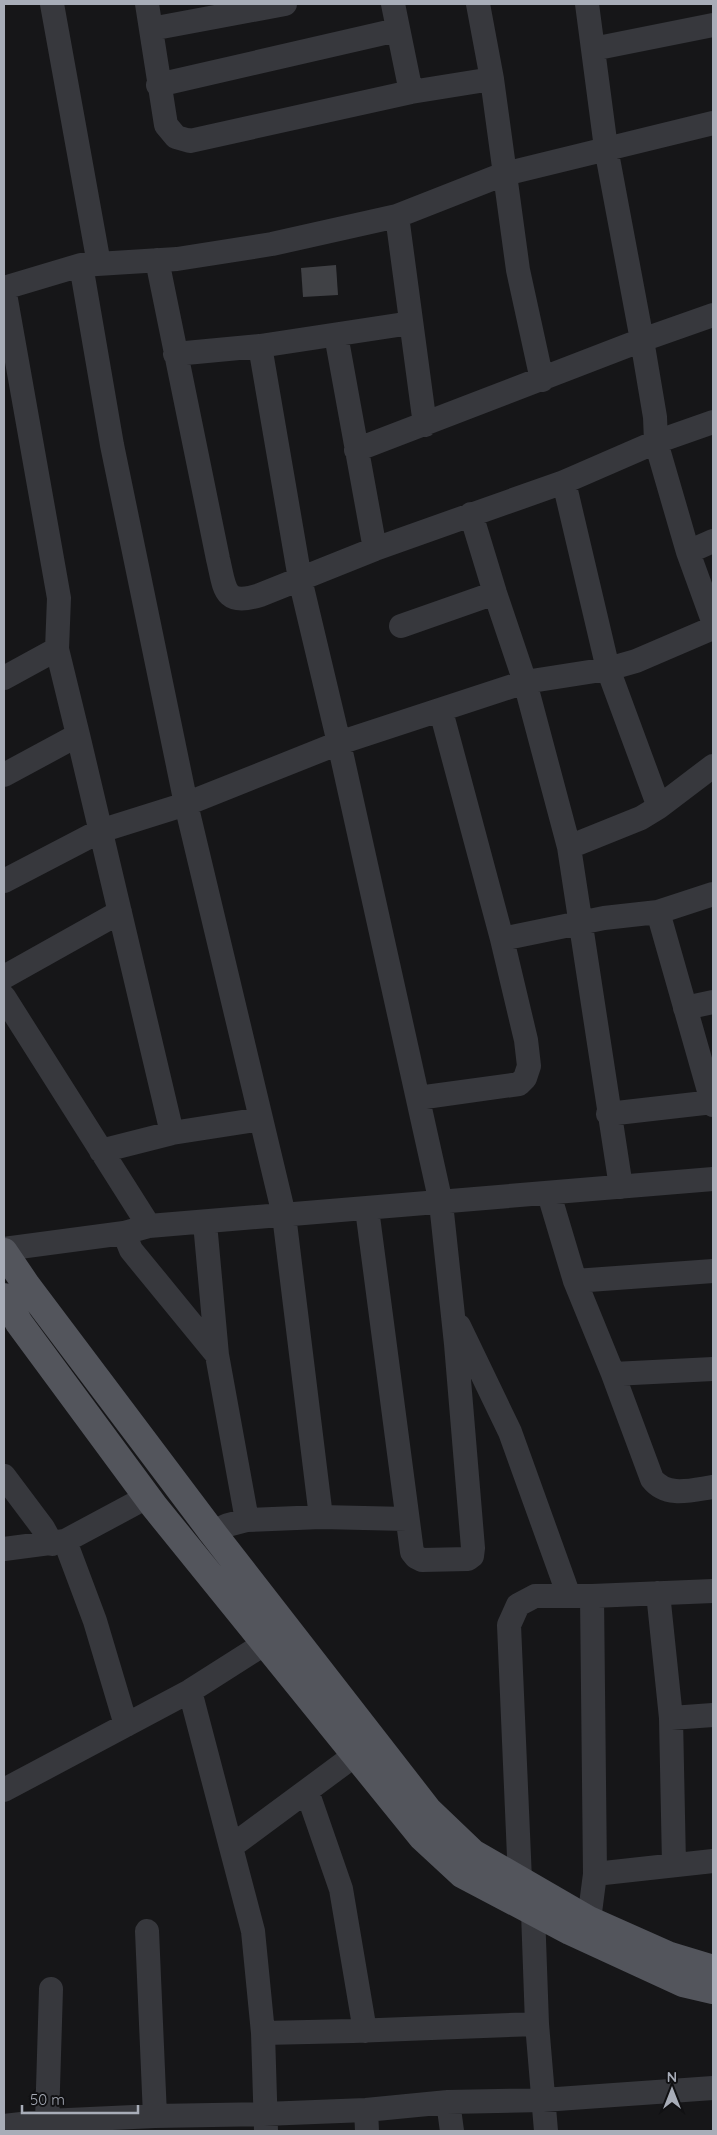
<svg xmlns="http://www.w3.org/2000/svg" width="717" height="2135" viewBox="0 0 717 2135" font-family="Quicksand,sans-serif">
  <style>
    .building { fill: #404145 }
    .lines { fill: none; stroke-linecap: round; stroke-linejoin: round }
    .minor { stroke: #37383d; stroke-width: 24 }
    .major { stroke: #53555c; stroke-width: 28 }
  </style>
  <rect width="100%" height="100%" fill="#161618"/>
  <path class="building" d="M 336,265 L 338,295 L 303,297 L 301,268 Z"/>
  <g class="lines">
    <path class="minor" d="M 52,4 L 99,264
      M 147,4 L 166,125 L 176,137 L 190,141 L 411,92 L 492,79
      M 393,4 L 411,92
      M 478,4 L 492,79 L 518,270 L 542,380
      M 587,4 L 606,148 L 642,340 L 655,417 L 656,442 L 688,552 L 713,621
      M 151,29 L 285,4
      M 593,49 L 713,25
      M 158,85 L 397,30
      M 397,216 L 425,425
      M 157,260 L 218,559 C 225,588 223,607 260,595 L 375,549 L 564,482 L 656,442 L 713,422
      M 81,265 L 112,445 L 186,804 L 284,1215 L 321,1517
      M 4,288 L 81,265 L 177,259 L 272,244 L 397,216 L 504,174 L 713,123
      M 336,335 L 375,549
      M 260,346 L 300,579 L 339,743 L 441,1203 L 456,1344 L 473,1548 L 472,1556 L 468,1559 L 422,1560 L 416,1557 L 412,1552 L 367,1209
      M 175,354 L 260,346 L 411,323
      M 356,450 L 642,340 L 713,315
      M 564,482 L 608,669 L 659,807
      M 471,514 L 495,593 L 525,682 L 569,847 L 621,1187
      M 688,552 L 713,541
      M 401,626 L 495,593
      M 4,678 L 57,649
      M 78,735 L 172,1133
      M 4,775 L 78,735 L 57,649 L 59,598 L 4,288
      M 569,847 L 641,818 L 659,807 L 713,766
      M 4,881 L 100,831 L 186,804 L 339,743 L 525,682 L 608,669 L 636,661 L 713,628
      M 658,912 L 713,1105
      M 502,939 L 604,918 L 658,912 L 713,894
      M 4,977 L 120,912
      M 4,997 L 149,1226
      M 685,1008 L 713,1002
      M 418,1098 L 519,1084 L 525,1078 L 529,1066 L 526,1040 L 502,939 L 441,711
      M 608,1114 L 713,1102
      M 101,1151 L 172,1133 L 261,1119
      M 549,1194 L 575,1281 L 613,1374 L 713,1369
      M 205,1223 L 217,1355 L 247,1520
      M 124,1233 L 131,1250 L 217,1355
      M 4,1249 L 124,1233 L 149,1226 L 713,1179
      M 575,1281 L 713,1271
      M 459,1326 L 510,1432 L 569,1596
      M 613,1374 L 652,1479 C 667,1498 692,1490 713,1487
      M 4,1476 L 43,1528 L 52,1544
      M 212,1532 L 228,1525 L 247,1520 L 321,1517 L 407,1519
      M 65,1541 L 95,1621 L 126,1725
      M 4,1549 L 65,1541 L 147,1497
      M 658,1593 L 671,1718 L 674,1864
      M 190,1691 L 253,1931 L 263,2033 L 266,2131
      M 671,1718 L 713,1715
      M 4,1790 L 190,1691 L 264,1644
      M 307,1791 L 341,1889 L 365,2031
      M 232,1846 L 355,1755
      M 595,1874 L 713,1861
      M 520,1880 L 509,1625 L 518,1605 L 535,1596 L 592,1596 L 713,1591
      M 533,1912 L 537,2024 L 546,2131
      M 589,1920 L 595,1874 L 592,1596
      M 147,1931 L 155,2116
      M 263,2033 L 353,2031 L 537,2024
      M 448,2102 L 452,2131
      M 366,2110 L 367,2131
      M 47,2121 L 51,1989
      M 4,2126 L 47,2121 L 155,2116 L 264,2114 L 366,2110 L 448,2102 L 543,2100 L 713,2088"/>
    <path class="major" d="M 4,1252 L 27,1286 L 212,1532 L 428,1810 L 473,1853 L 589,1920 L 670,1956 L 713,1969
      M 4,1297 L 19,1323 L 154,1506 L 422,1837 L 462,1874 L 570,1931 L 683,1983 L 713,1990"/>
  </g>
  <rect width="717" height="2135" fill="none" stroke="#a8adb8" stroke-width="10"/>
  <g transform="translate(672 2090)" stroke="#111113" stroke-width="4" paint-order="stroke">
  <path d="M0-4L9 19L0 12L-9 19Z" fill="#a8adb8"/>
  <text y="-8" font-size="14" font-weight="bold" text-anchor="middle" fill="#a8adb8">N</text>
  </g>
  <path d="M22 2105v8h116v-8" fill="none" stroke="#a8adb8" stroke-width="2.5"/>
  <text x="30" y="2105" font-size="15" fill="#a8adb8" stroke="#111113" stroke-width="4" paint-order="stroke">50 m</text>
</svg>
